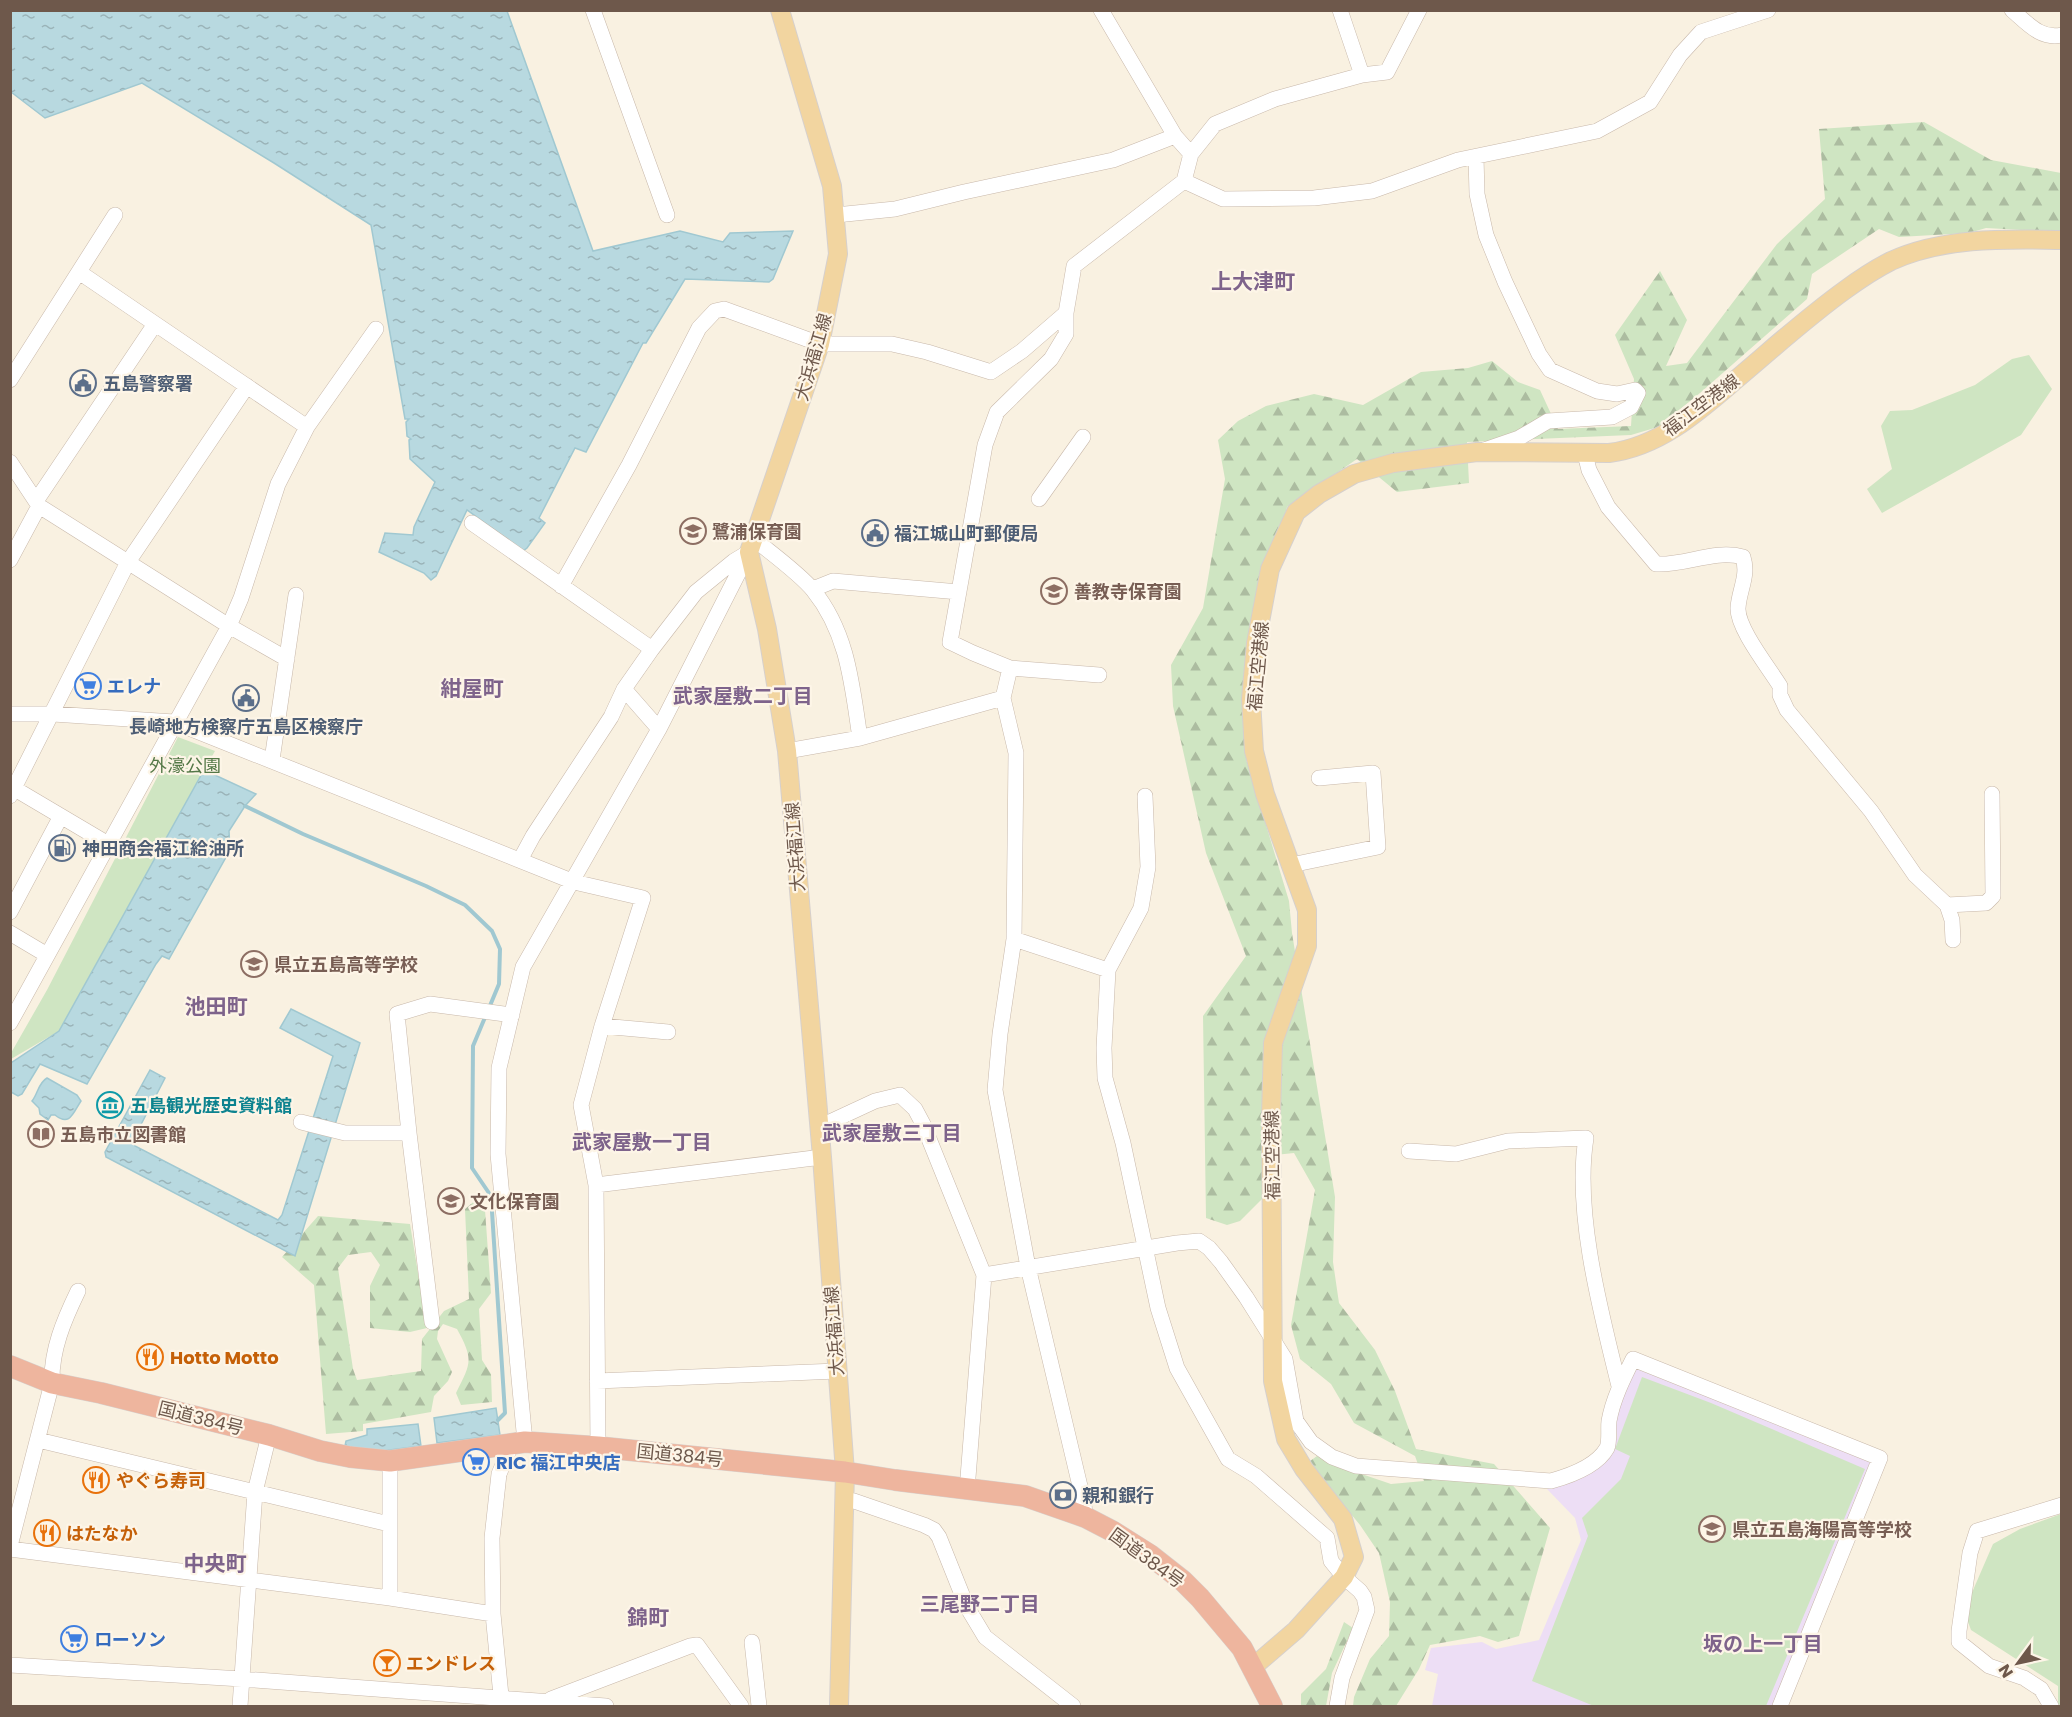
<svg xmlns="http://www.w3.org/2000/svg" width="2072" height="1717" viewBox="0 0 2072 1717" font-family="Poppins,'Noto Sans JP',sans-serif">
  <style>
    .education { fill: #eddef5 }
    .green { fill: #cfe5c2 }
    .forest { fill: url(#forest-firs) }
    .water { fill: url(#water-ripples); stroke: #a0c8d1; stroke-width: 1.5 }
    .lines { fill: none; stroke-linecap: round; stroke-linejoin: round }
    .stream { stroke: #a0c8d1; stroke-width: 4 }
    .minor-casing { stroke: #c8b8aa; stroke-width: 16 }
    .major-casing { stroke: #d6d0cd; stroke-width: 20 }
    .highway-casing { stroke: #d6d0cd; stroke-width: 22 }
    .minor { stroke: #fff; stroke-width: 15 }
    .major { stroke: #f2d5a0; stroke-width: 18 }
    .highway { stroke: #eeb59e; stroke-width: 21 }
    .labels { text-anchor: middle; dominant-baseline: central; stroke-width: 4.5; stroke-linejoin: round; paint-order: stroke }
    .street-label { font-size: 18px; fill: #6e584b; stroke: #fdf5e7 }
    .service-label { font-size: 18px; font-weight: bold; fill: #4e5e75; stroke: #fdf5e7; text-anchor: start }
    .education-label { font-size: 18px; font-weight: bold; fill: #785e54; stroke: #fdf5e7; text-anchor: start }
    .shop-label { font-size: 18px; font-weight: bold; fill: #366cbe; stroke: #fdf5e7; text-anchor: start }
    .park-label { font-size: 18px; fill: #547847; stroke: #fdf5e7 }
    .culture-label { font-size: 18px; font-weight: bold; fill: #0d838f; stroke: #fdf5e7; text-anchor: start }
    .food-label { font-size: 18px; font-weight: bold; fill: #c56008; stroke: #fdf5e7; text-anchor: start }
    .neighbourhood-label { font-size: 20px; font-weight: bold; fill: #7e638b; stroke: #fdf5e7 }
    .quarter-label { font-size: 21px; font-weight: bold; fill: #7e638b; stroke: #fdf5e7 }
  </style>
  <defs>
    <pattern id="forest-firs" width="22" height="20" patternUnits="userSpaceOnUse" patternTransform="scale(1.5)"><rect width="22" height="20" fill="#cfe5c2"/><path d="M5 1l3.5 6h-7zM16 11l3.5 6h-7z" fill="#acbca0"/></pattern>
    <pattern id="water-ripples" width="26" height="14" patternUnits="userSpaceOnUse" patternTransform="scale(1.5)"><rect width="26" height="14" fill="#b8d9e0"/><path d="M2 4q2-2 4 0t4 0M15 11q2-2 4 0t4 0" fill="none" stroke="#9ab3b8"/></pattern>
  </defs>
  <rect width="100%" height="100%" fill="#f9f1e1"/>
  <path class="education" d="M 1632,1369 L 1637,1369 L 1871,1461 L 1872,1465 L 1775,1706 L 1432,1706 L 1438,1674 L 1425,1670 L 1431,1648 L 1482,1642 L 1496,1649 L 1539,1640 L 1581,1540 L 1575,1518 L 1547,1489 L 1549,1487 L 1612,1453 L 1617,1436 L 1614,1423 Z"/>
  <path class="green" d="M 2029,355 L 2052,389 L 2021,435 L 1882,513 L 1867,489 L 1892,469 L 1881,426 L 1890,411 L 1912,410 L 1975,385 L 2012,359 Z
    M 178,737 L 215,751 L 59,1031 L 11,1059 L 11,1053 L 47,990 Z
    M 1642,1377 L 1711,1403 L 1865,1469 L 1766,1706 L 1594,1706 L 1532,1681 L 1588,1536 L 1582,1518 L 1621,1479 L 1630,1456 L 1615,1449 Z
    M 2061,1514 L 2061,1706 L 2058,1706 L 2058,1686 L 1971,1630 L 1964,1611 L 1993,1544 L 2020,1529 Z"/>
  <path class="forest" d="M 1924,122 L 1991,160 L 2061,173 L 2061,231 L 2054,232 L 1986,228 L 1969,233 L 1899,237 L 1879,229 L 1812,274 L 1807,299 L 1700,393 L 1658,427 L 1631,435 L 1467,442 L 1469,483 L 1397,492 L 1357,459 L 1287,507 L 1247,661 L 1246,759 L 1289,901 L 1292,933 L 1335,1197 L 1333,1262 L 1339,1303 L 1375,1350 L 1395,1391 L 1416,1449 L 1494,1464 L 1550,1528 L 1519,1636 L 1498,1642 L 1480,1636 L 1430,1645 L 1419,1669 L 1396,1706 L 1353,1706 L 1354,1697 L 1370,1659 L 1389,1636 L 1390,1602 L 1379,1553 L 1360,1525 L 1332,1491 L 1306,1464 L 1317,1456 L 1335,1465 L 1391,1484 L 1424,1481 L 1415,1456 L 1354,1423 L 1331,1384 L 1300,1359 L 1291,1325 L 1315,1190 L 1294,1153 L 1266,1156 L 1262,1199 L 1240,1221 L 1227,1225 L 1206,1218 L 1203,1016 L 1246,956 L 1206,853 L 1173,706 L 1171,665 L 1203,608 L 1225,479 L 1218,440 L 1238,421 L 1266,406 L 1314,394 L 1363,405 L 1421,372 L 1468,368 L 1492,361 L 1518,382 L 1540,390 L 1558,429 L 1631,426 L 1634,379 L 1615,335 L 1660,271 L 1687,320 L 1666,366 L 1687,363 L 1777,244 L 1825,199 L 1819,129 Z
    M 477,1199 L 485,1210 L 491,1293 L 479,1309 L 482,1360 L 491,1374 L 492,1402 L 461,1405 L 456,1393 C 471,1363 474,1360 457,1329 L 443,1324 L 438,1331 L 437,1339 L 452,1372 L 448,1381 L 434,1396 L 431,1412 L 363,1424 L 363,1431 L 326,1434 L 314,1285 L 282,1257 L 318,1216 L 410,1224 L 427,1328 L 410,1332 L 370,1328 L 370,1286 L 380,1265 L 371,1252 L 348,1255 L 338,1268 L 353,1369 L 357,1380 L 421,1371 L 422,1339 L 444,1311 L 469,1299 L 465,1209 Z
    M 1344,1622 L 1353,1628 L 1332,1673 L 1326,1706 L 1301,1706 L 1301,1694 L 1326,1669 Z"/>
  <path class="water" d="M 10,11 L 507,11 L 593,251 L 680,231 L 723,242 L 730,233 L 793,231 L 773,279 L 769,282 L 685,279 L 646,343 L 643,343 L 586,452 L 575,448 L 539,518 L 545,523 L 527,548 L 523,551 L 467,510 L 436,576 L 431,580 L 424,573 L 379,552 L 385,533 L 413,535 L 414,527 L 435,482 L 410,459 L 409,440 L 411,439 L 407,436 L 406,422 L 409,419 L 405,419 L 371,225 L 274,163 L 142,83 L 45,118 L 11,92 Z
    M 204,770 L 256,794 L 245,806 L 229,831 L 230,850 L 169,959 L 162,956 L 156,964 L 87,1084 L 40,1064 L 22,1094 L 18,1096 L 11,1092 L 11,1063 L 59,1031 Z
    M 291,1009 L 360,1043 L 295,1256 L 106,1157 L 105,1152 L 150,1070 L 165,1078 L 133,1140 L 135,1146 L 278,1220 L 282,1215 L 333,1056 L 280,1028 Z
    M 47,1078 L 77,1095 L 81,1101 C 73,1113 70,1127 55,1115 L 51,1115 L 48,1120 L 40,1114 L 39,1108 L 32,1101 C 38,1094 38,1083 47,1078 Z
    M 496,1408 L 500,1435 L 437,1443 L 434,1418 Z
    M 418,1424 L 421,1446 L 374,1452 L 345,1446 L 346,1441 L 367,1435 L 367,1429 Z"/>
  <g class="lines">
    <path class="stream" d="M 245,806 L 303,834 L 426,886 L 465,905 L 492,931 L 500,949 L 499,984 L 489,1008
      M 486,1015 L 473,1046 L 472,1168 L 491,1196 L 505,1413 L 498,1420"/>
    <defs>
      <path id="minor" d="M 593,10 L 667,215
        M 1340,10 L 1362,75
        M 2012,10 C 2027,23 2041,40 2062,35
        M 1191,154 L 1215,124 L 1275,99 L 1362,75 L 1387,72 L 1419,10
        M 1476,157 L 1477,194 L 1486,235 L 1505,282 L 1539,354 L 1550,370 L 1597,391 L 1617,394 L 1635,390 L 1638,393 L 1631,407 L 1612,417 L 1548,421 L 1519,438 L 1484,450
        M 1184,181 L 1223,199 L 1314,198 L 1372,191 L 1458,160 L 1597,131 L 1650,102 L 1680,55 L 1701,32 L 1768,10
        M 836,215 L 895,209 L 964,192 L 1113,160 L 1175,136
        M 79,272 L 307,427
        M 10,380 L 115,215
        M 1585,454 L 1589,470 L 1608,507 L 1656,564 C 1685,566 1714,549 1743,557 C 1749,576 1739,590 1738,608 C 1737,628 1769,668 1780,686 L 1780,695 L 1787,710 L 1871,811 L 1915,875 L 1947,905 L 1952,920 L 1953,940
        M 10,462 L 39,506 L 229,626 L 287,659
        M 1039,499 L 1083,437
        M 36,501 L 155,324
        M 472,523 L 652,649
        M 754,539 C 771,553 800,574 813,590 C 848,633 852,685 860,738
        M 10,560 L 39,506
        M 561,586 L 629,465 L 699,328 L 715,311 L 724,309 L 820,344 L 892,344 L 927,352 L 991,372 L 1022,351 L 1066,313
        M 813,589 L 833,581 L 959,592
        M 1010,668 L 1003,698 L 1016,753 L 1014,939 L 1000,1034 L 995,1090 L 1028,1267 L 1084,1503 L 1085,1517
        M 1099,675 L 1010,668 L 973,653 L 950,642 L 985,445 L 997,412 L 1051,359 L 1066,334 L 1066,313 L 1074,266 L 1184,181 L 1191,154 L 1175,136 L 1101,10
        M 624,689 L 659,729
        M 10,714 L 53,714 L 174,722 L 574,882 L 643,898 L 602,1026 L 581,1105 L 596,1185 L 598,1447
        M 787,751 L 860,738 L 1003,698
        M 272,760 L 296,595
        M 10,786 L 108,844
        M 10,796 L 128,562 L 247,386
        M 1145,796 L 1148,867 L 1141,908 L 1108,970 L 1104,1048 L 1105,1078 L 1123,1143 L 1158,1308 L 1177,1368 L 1228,1459 L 1256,1476 L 1327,1538 L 1331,1561 L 1344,1577 L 1360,1591 L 1364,1597 L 1367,1610 L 1342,1678 L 1337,1706
        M 520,860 L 533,836 L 611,717 L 624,689 L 652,649 L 696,592 L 734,561 L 749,552
        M 1291,865 L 1378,847 L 1373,773 L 1319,778
        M 1947,905 L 1986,903 L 1993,896 L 1992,794
        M 10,912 L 61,816
        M 10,933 L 47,955
        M 1014,939 L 1108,970
        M 10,1023 L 229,626 L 241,598 L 278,484 L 307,427 L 376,329
        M 602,1026 L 668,1032
        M 301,1122 L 345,1133 L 409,1133
        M 819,1127 L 875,1101 L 900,1095 L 915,1109 L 923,1124 L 984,1275 L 967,1490
        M 1409,1151 L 1456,1154 L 1508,1141 L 1586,1138 C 1574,1212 1601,1313 1619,1386
        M 596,1185 L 822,1157
        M 984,1275 L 1177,1243 L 1199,1241 L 1209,1248 L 1221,1262 L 1246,1297 L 1285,1359 L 1296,1421 L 1311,1442 L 1332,1457 L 1356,1466 L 1551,1481 C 1569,1476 1597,1466 1607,1448 C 1610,1441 1608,1429 1609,1421 C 1613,1399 1623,1379 1633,1359 L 1880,1458 L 1780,1706
        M 432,1322 L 409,1133 L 397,1014 L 430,1004 L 512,1015
        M 597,1381 L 837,1371
        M 38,1440 L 389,1524
        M 525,1442 L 498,1154 L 499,1068 L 523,967 L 659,729 L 749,552
        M 390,1461 L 390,1598
        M 844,1500 L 854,1501 L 924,1525 L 934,1530 L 939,1537 L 967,1607 L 985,1637 L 1073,1706
        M 10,1546 L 52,1383 C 51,1350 64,1320 78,1291
        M 10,1549 L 390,1598 L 493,1614
        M 752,1642 L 759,1706
        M 10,1665 L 242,1679 L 606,1706
        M 551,1699 L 690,1646 L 697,1645 L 741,1706
        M 240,1706 L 255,1492 L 269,1435
        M 502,1706 L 493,1614 L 492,1538 L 499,1474 L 512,1443
        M 2051,1706 L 2041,1689 L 2024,1678 L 1989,1666 L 1959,1642 L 1959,1631 L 1970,1553 L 1977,1531 L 2062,1505"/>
      <path id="major" d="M 780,10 L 832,186 L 838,254 L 820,344 L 749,552 L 767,629 L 787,751 L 822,1157 L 845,1472 L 839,1706
        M 1253,1667 L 1296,1630 L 1344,1577 L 1354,1557 L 1343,1519 L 1304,1469 L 1286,1439 L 1273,1381 L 1271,1116 L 1273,1043 L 1307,946 L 1307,910 L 1265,794 L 1254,751 L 1251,699 L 1256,643 L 1270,569 L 1296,512 L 1319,494 L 1354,474 L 1393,463 L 1477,452 L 1609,453 C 1658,447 1696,414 1733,382 C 1770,351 1806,318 1845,290 C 1860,279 1875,269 1891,261 C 1943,237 2005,239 2062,240"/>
      <path id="highway" d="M 10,1366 L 52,1383 L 101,1393 L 269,1435 L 320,1451 L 350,1457 L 390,1461 L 525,1442 L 598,1447 L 845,1472 L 895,1480 L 1025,1496 L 1085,1517 L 1112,1531 L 1150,1555 L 1183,1581 L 1200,1598 L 1242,1648 L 1272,1706"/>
    </defs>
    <use href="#minor" class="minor-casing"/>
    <use href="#major" class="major-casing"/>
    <use href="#highway" class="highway-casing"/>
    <use href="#minor" class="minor"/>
    <use href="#major" class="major"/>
    <use href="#highway" class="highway"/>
  </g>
  <defs>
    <symbol id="civic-ring" viewBox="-11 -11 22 22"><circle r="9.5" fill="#fdf5e7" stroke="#5c6f8a" stroke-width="1.5"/><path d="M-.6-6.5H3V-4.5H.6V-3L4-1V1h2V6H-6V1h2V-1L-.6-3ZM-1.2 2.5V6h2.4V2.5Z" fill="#5c6f8a"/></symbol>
    <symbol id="school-ring" viewBox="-11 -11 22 22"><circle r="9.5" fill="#fdf5e7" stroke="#8d6e63" stroke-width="1.5"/><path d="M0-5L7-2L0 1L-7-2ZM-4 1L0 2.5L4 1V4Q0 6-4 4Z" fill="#8d6e63"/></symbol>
    <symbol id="supermarket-ring" viewBox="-11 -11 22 22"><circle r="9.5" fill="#fdf5e7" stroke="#3f7fe0" stroke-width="1.5"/><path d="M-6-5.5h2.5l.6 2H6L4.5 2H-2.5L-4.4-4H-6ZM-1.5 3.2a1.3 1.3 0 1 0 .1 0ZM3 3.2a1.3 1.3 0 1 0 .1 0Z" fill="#3f7fe0"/></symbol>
    <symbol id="fuel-ring" viewBox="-11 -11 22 22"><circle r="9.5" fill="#fdf5e7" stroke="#5c6f8a" stroke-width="1.5"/><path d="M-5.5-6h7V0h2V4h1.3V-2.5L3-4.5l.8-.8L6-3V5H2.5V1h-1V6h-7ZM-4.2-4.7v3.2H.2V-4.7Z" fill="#5c6f8a"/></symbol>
    <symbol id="museum-ring" viewBox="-11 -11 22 22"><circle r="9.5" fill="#fdf5e7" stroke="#0f9aa8" stroke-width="1.5"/><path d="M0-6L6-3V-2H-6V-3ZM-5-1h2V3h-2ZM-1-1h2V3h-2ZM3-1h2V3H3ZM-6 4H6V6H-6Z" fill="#0f9aa8"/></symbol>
    <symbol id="library-ring" viewBox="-11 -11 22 22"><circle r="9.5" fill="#fdf5e7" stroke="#8d6e63" stroke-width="1.5"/><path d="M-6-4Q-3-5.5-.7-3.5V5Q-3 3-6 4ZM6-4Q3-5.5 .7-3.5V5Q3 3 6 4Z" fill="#8d6e63"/></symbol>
    <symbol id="restaurant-ring" viewBox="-11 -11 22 22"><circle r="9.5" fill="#fdf5e7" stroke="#e8710a" stroke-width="1.5"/><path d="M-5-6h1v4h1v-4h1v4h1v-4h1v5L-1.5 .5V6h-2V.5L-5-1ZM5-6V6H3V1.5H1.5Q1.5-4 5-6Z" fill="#e8710a"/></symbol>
    <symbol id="bank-ring" viewBox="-11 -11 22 22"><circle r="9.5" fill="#fdf5e7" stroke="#5c6f8a" stroke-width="1.5"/><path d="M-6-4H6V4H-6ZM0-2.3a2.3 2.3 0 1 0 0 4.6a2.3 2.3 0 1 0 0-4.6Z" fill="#5c6f8a"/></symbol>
    <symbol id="bar-ring" viewBox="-11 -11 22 22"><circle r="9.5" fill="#fdf5e7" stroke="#e8710a" stroke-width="1.5"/><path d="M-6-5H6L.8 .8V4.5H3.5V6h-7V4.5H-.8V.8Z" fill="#e8710a"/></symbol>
  </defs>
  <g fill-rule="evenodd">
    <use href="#civic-ring" x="68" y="368" width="30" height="30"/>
    <use href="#school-ring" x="678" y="516" width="30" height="30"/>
    <use href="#civic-ring" x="860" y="518" width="30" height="30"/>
    <use href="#school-ring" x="1039" y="576" width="30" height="30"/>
    <use href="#supermarket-ring" x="73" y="671" width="30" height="30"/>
    <use href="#civic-ring" x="231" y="683" width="30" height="30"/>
    <use href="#fuel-ring" x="47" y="833" width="30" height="30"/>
    <use href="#school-ring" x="239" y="949" width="30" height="30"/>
    <use href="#museum-ring" x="95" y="1090" width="30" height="30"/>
    <use href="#library-ring" x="26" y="1119" width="30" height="30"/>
    <use href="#school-ring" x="436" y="1186" width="30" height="30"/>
    <use href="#restaurant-ring" x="135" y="1342" width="30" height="30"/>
    <use href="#supermarket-ring" x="461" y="1447" width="30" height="30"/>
    <use href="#restaurant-ring" x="81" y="1465" width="30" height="30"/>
    <use href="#bank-ring" x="1048" y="1480" width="30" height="30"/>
    <use href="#school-ring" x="1697" y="1514" width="30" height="30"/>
    <use href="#restaurant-ring" x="32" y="1518" width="30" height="30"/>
    <use href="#supermarket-ring" x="59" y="1624" width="30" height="30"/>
    <use href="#bar-ring" x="372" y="1648" width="30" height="30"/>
  </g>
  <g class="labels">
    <g class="street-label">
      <text transform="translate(813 357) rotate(-74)">大浜福江線</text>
      <text transform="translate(1701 405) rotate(-37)">福江空港線</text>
      <text transform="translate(1258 666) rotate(-85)">福江空港線</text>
      <text transform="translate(795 847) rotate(-94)">大浜福江線</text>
      <text transform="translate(1272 1155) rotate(-91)">福江空港線</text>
      <text transform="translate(834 1331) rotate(-94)">大浜福江線</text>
      <text transform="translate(201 1418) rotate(14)">国道384号</text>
      <text transform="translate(680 1455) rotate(6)">国道384号</text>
      <text transform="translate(1147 1558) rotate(36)">国道384号</text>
    </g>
    <g class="service-label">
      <text x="103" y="383">五島警察署</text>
      <text x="894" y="533">福江城山町郵便局</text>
      <text x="246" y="726" text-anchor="middle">長崎地方検察庁五島区検察庁</text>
      <text x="82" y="848">神田商会福江給油所</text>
      <text x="1082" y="1495">親和銀行</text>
    </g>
    <g class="education-label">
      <text x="712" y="531">鷺浦保育園</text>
      <text x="1074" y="591">善教寺保育園</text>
      <text x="274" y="964">県立五島高等学校</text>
      <text x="60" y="1134">五島市立図書館</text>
      <text x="470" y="1201">文化保育園</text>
      <text x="1732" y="1529">県立五島海陽高等学校</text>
    </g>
    <g class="shop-label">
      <text x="107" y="686">エレナ</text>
      <text x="496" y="1462">RIC 福江中央店</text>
      <text x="94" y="1639">ローソン</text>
    </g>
    <g class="park-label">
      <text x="185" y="765">外濠公園</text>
    </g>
    <g class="culture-label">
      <text x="130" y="1105">五島観光歴史資料館</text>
    </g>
    <g class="food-label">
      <text x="170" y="1357">Hotto Motto</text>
      <text x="116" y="1480">やぐら寿司</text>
      <text x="66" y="1533">はたなか</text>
      <text x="406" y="1663">エンドレス</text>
    </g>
    <g class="neighbourhood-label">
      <text x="743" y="696">武家屋敷二丁目</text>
      <text x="892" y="1133">武家屋敷三丁目</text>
      <text x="642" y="1142">武家屋敷一丁目</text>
      <text x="980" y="1604">三尾野二丁目</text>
      <text x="1763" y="1644">坂の上一丁目</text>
    </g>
    <g class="quarter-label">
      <text x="1253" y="281">上大津町</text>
      <text x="472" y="688">紺屋町</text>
      <text x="216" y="1006">池田町</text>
      <text x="215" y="1563">中央町</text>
      <text x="648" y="1617">錦町</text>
    </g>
  </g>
  <rect width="2072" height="1717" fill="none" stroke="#6e584b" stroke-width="24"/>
  <g transform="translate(2018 1663) rotate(237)" stroke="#fdf5e7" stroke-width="4.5" paint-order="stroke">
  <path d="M0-4.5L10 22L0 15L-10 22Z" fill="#6e584b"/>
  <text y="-9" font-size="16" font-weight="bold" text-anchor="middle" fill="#6e584b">N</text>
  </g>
</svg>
